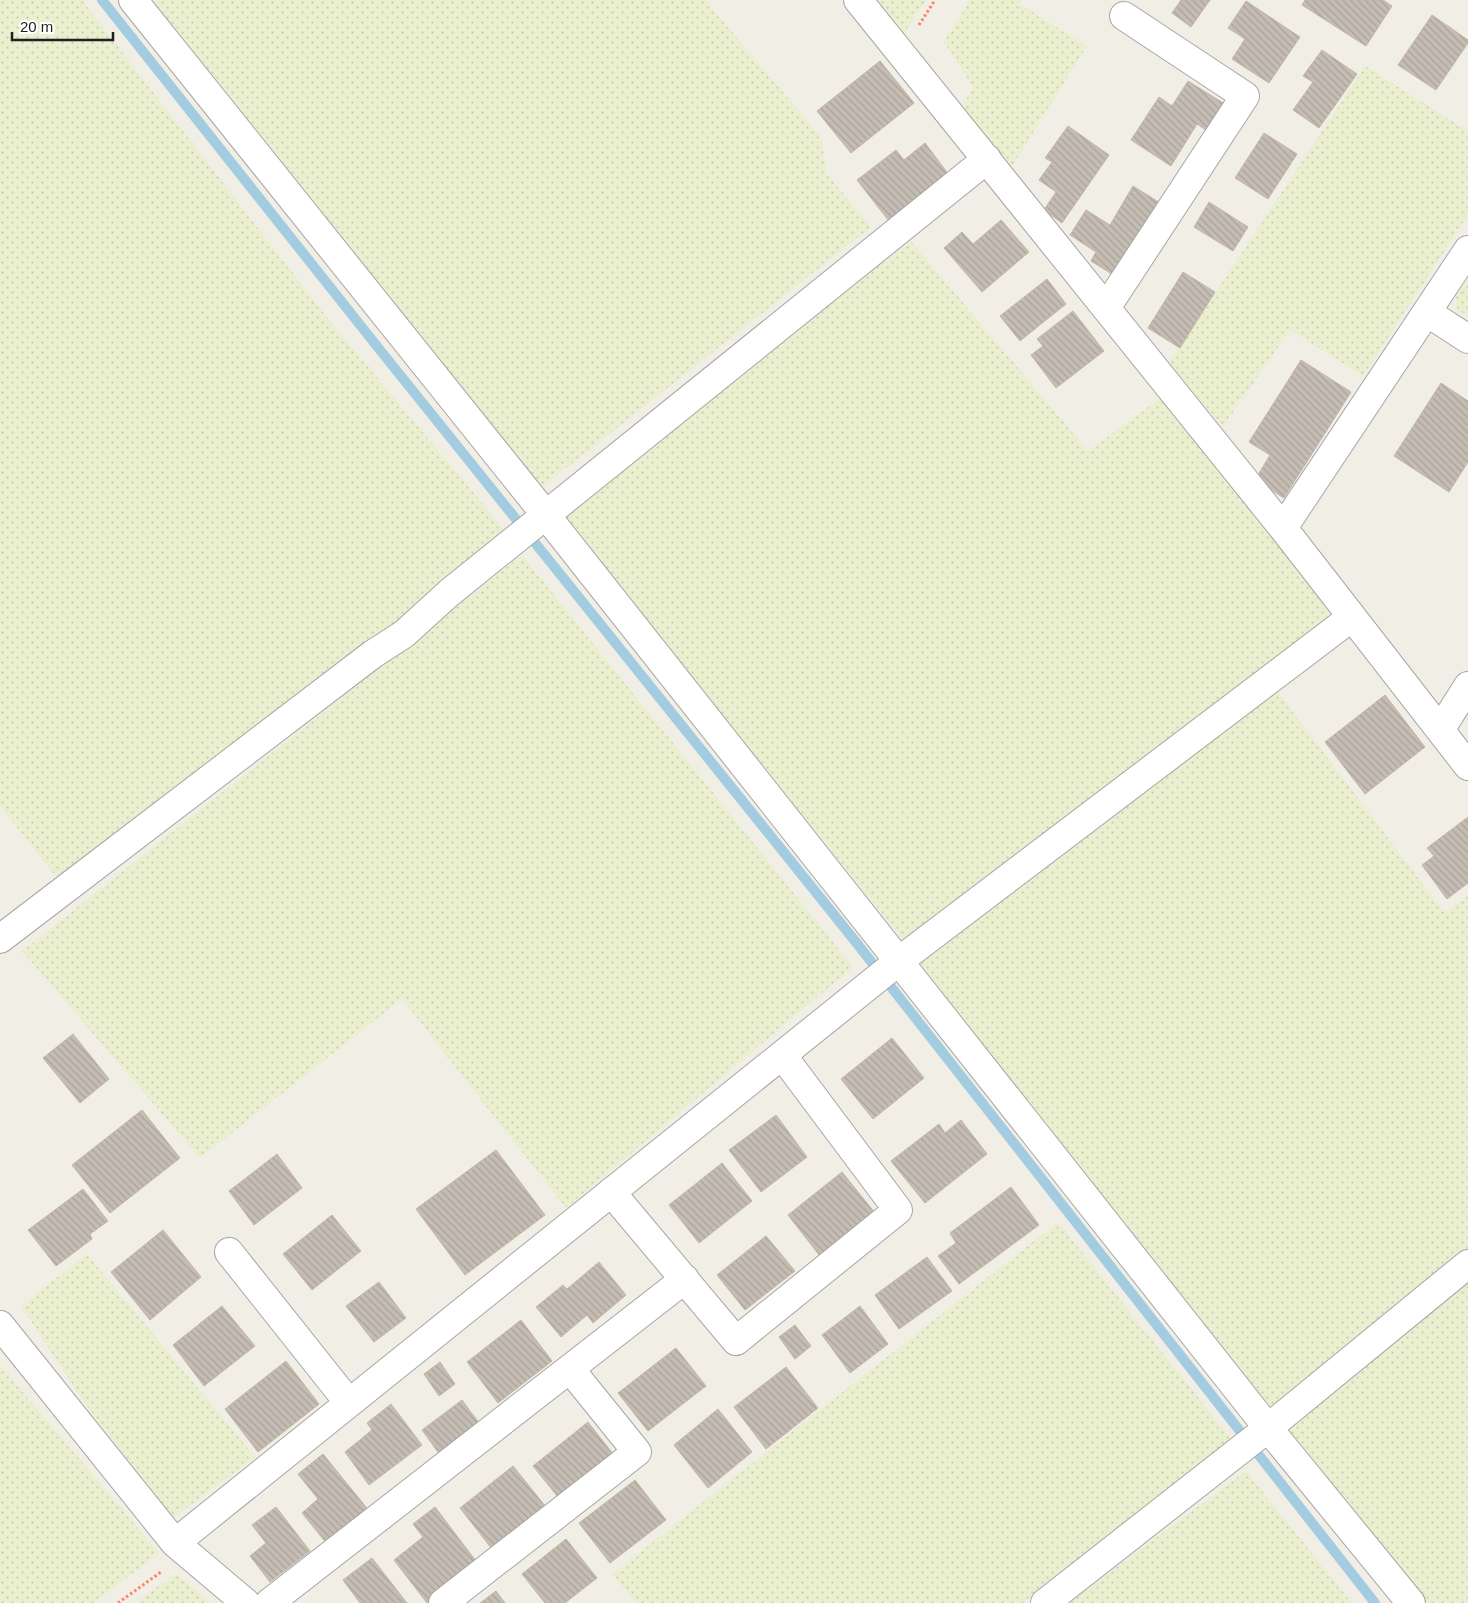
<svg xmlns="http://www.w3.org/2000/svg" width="1468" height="1603" viewBox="0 0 1468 1603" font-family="Arial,sans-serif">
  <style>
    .farmland { fill: url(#farmland-dots) }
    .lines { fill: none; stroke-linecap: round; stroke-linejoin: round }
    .stream { stroke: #a3cce0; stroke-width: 10 }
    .building { fill: url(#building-back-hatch); stroke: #c3b6a6 }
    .minor-casing { stroke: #a6a6a6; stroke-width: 30 }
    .path { stroke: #ff8567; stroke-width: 3; stroke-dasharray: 2.5 2.5; stroke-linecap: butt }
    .minor { stroke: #fff; stroke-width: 28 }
  </style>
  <defs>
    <pattern id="farmland-dots" width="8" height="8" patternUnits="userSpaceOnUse" patternTransform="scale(1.25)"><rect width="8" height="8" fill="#eaf0cf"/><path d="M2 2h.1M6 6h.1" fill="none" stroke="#c8cdb1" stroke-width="1.8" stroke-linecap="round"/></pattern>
    <pattern id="building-back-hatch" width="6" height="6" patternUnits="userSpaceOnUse" patternTransform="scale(1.25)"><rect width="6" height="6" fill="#c5bdb4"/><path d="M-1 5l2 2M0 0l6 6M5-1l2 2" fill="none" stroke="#a9a29a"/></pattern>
  </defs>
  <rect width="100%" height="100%" fill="#f0eee5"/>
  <path class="farmland" d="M 0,0 L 82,0 L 329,320 L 505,530 L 401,622 L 61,883 L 0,806 Z
    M 152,0 L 705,0 L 821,137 L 827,174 L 871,227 L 541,488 Z
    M 871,0 L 926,0 L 901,38 Z
    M 970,0 L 1021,0 L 1020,4 L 1087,46 L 1010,170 L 960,111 L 973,87 L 944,42 Z
    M 1365,66 L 1468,131 L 1468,215 L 1363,376 L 1290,330 L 1223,427 L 1169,363 Z
    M 911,241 L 1088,451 L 1162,397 L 1334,615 L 907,944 L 563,520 L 566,507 Z
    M 1468,279 L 1468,316 L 1457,309 L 1456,297 Z
    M 522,555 L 853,967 L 566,1208 L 402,999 L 200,1158 L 22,951 Z
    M 1277,691 L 1444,912 L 1468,896 L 1468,1252 L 1271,1411 L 918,961 Z
    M 1058,1222 L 1233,1441 L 1023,1603 L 636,1603 L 612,1574 Z
    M 87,1254 L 255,1457 L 173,1518 L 86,1405 L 21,1306 Z
    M 1468,1280 L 1468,1603 L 1428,1603 L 1286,1428 Z
    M 0,1365 L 159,1553 L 94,1603 L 0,1603 Z
    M 1246,1471 L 1352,1603 L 1068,1603 Z
    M 176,1574 L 211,1603 L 135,1603 Z"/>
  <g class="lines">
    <path class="stream" d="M 102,0 L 380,350 L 855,941 L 1375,1603"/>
  </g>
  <path class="building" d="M 1181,0 L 1210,0 L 1191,27 L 1172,13 Z
    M 1305,0 L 1383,0 L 1392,6 L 1366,46 L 1302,5 Z
    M 1246,1 L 1300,37 L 1269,83 L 1232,59 L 1245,39 L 1228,28 Z
    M 1432,15 L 1468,40 L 1468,43 L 1436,90 L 1398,65 Z
    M 1322,50 L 1357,74 L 1319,128 L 1293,110 L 1313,82 L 1303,76 Z
    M 880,61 L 914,103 L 851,153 L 817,111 Z
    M 1188,81 L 1223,103 L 1206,130 L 1197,124 L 1171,166 L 1131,140 L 1159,97 L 1172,106 Z
    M 1068,126 L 1109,155 L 1062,223 L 1044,210 L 1056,192 L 1039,180 L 1052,162 L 1045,158 Z
    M 1264,133 L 1297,154 L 1268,199 L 1235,178 Z
    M 925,143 L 949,175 L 889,221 L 857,180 L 896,150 L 904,160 Z
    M 1133,186 L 1165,206 L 1120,279 L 1091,261 L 1096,252 L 1070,235 L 1086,210 L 1110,225 Z
    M 1209,202 L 1248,227 L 1233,251 L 1194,227 Z
    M 1001,220 L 1029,252 L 982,292 L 944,248 L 962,232 L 973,244 Z
    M 1183,272 L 1215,292 L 1180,348 L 1148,328 Z
    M 1047,279 L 1066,304 L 1020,341 L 1000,316 Z
    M 1073,311 L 1104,351 L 1056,388 L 1031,355 L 1043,346 L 1037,339 Z
    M 1301,360 L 1351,392 L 1284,498 L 1255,480 L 1270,455 L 1249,442 Z
    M 1441,383 L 1468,401 L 1468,462 L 1449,492 L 1394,456 Z
    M 1385,695 L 1425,747 L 1365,794 L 1325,742 Z
    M 1468,817 L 1468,883 L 1447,899 L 1422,865 L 1434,856 L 1427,848 Z
    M 73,1034 L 109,1079 L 80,1103 L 43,1058 Z
    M 892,1038 L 924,1078 L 873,1119 L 841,1079 Z
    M 142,1110 L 180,1158 L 110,1213 L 72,1165 Z
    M 776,1115 L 807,1157 L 761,1192 L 729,1150 Z
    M 961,1120 L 987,1154 L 925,1203 L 891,1161 L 939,1124 L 945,1133 Z
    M 496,1150 L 545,1215 L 465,1275 L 416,1209 Z
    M 277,1154 L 302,1188 L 254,1225 L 229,1191 Z
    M 722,1163 L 752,1201 L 699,1243 L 669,1205 Z
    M 842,1172 L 875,1213 L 820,1256 L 788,1215 Z
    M 1011,1187 L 1039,1225 L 959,1284 L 938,1256 L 956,1243 L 950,1233 Z
    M 83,1189 L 108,1221 L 90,1234 L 92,1239 L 56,1266 L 28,1230 Z
    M 332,1215 L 361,1251 L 312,1290 L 283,1254 Z
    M 163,1230 L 201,1277 L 150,1320 L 111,1272 Z
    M 766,1236 L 795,1271 L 745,1310 L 717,1275 Z
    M 927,1257 L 952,1291 L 899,1329 L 875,1295 Z
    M 599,1262 L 626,1295 L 593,1323 L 587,1315 L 561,1337 L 536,1307 L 563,1285 L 567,1289 Z
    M 379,1282 L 406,1318 L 374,1342 L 346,1306 Z
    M 222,1306 L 255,1346 L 204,1386 L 173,1345 Z
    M 860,1306 L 888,1344 L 850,1373 L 822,1335 Z
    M 521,1320 L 552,1361 L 498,1403 L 467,1362 Z
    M 795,1325 L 811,1346 L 795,1359 L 779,1337 Z
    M 676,1348 L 706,1386 L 648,1431 L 618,1393 Z
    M 286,1361 L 319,1404 L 258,1452 L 225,1409 Z
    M 440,1362 L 455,1384 L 439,1396 L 424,1374 Z
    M 786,1367 L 818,1408 L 766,1449 L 734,1407 Z
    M 462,1400 L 479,1423 L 438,1452 L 422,1430 Z
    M 391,1404 L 422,1445 L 369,1485 L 345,1452 L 372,1430 L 367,1423 Z
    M 718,1409 L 752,1452 L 708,1488 L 674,1445 Z
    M 588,1422 L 617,1459 L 562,1502 L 533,1466 Z
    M 323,1454 L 370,1512 L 328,1545 L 302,1513 L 318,1499 L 298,1474 Z
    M 513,1466 L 546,1507 L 492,1549 L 460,1508 Z
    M 635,1480 L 666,1520 L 610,1563 L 579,1523 Z
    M 276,1507 L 310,1551 L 270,1582 L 250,1556 L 266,1543 L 252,1525 Z
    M 435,1507 L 479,1565 L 429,1603 L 427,1603 L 394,1560 L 423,1537 L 413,1524 Z
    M 566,1539 L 597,1578 L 565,1603 L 545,1603 L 522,1574 Z
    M 372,1558 L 407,1603 L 360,1603 L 343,1580 Z
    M 496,1591 L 505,1603 L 480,1603 Z"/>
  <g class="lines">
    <defs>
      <path id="minor" d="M 133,0 L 545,514 L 1268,1428 L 1411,1603
        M 858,0 L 1283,528 L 1468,766
        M 1106,308 L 1245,96 L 1124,16
        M 1428,313 L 1468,339
        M 1283,528 L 1468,250
        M 1440,730 L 1468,686
        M 0,939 L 373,654 L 404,634 L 449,593 L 987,159
        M 611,1192 L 736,1341 L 898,1210 L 782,1055
        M 229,1252 L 349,1403
        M 0,1325 L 175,1543 L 246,1603
        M 175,1543 L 899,961 L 1352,617
        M 269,1603 L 685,1279
        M 443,1603 L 637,1452 L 570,1369
        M 1045,1603 L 1268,1428 L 1468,1264"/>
    </defs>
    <use href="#minor" class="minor-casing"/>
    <path class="path" d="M 919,25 L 935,0
      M 118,1603 L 161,1572"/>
    <use href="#minor" class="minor"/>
  </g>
  <path d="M12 32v8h101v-8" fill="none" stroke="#1f1f1f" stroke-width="2.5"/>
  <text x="20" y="32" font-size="15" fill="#1f1f1f" stroke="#ffffff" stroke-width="4" paint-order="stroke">20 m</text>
</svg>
